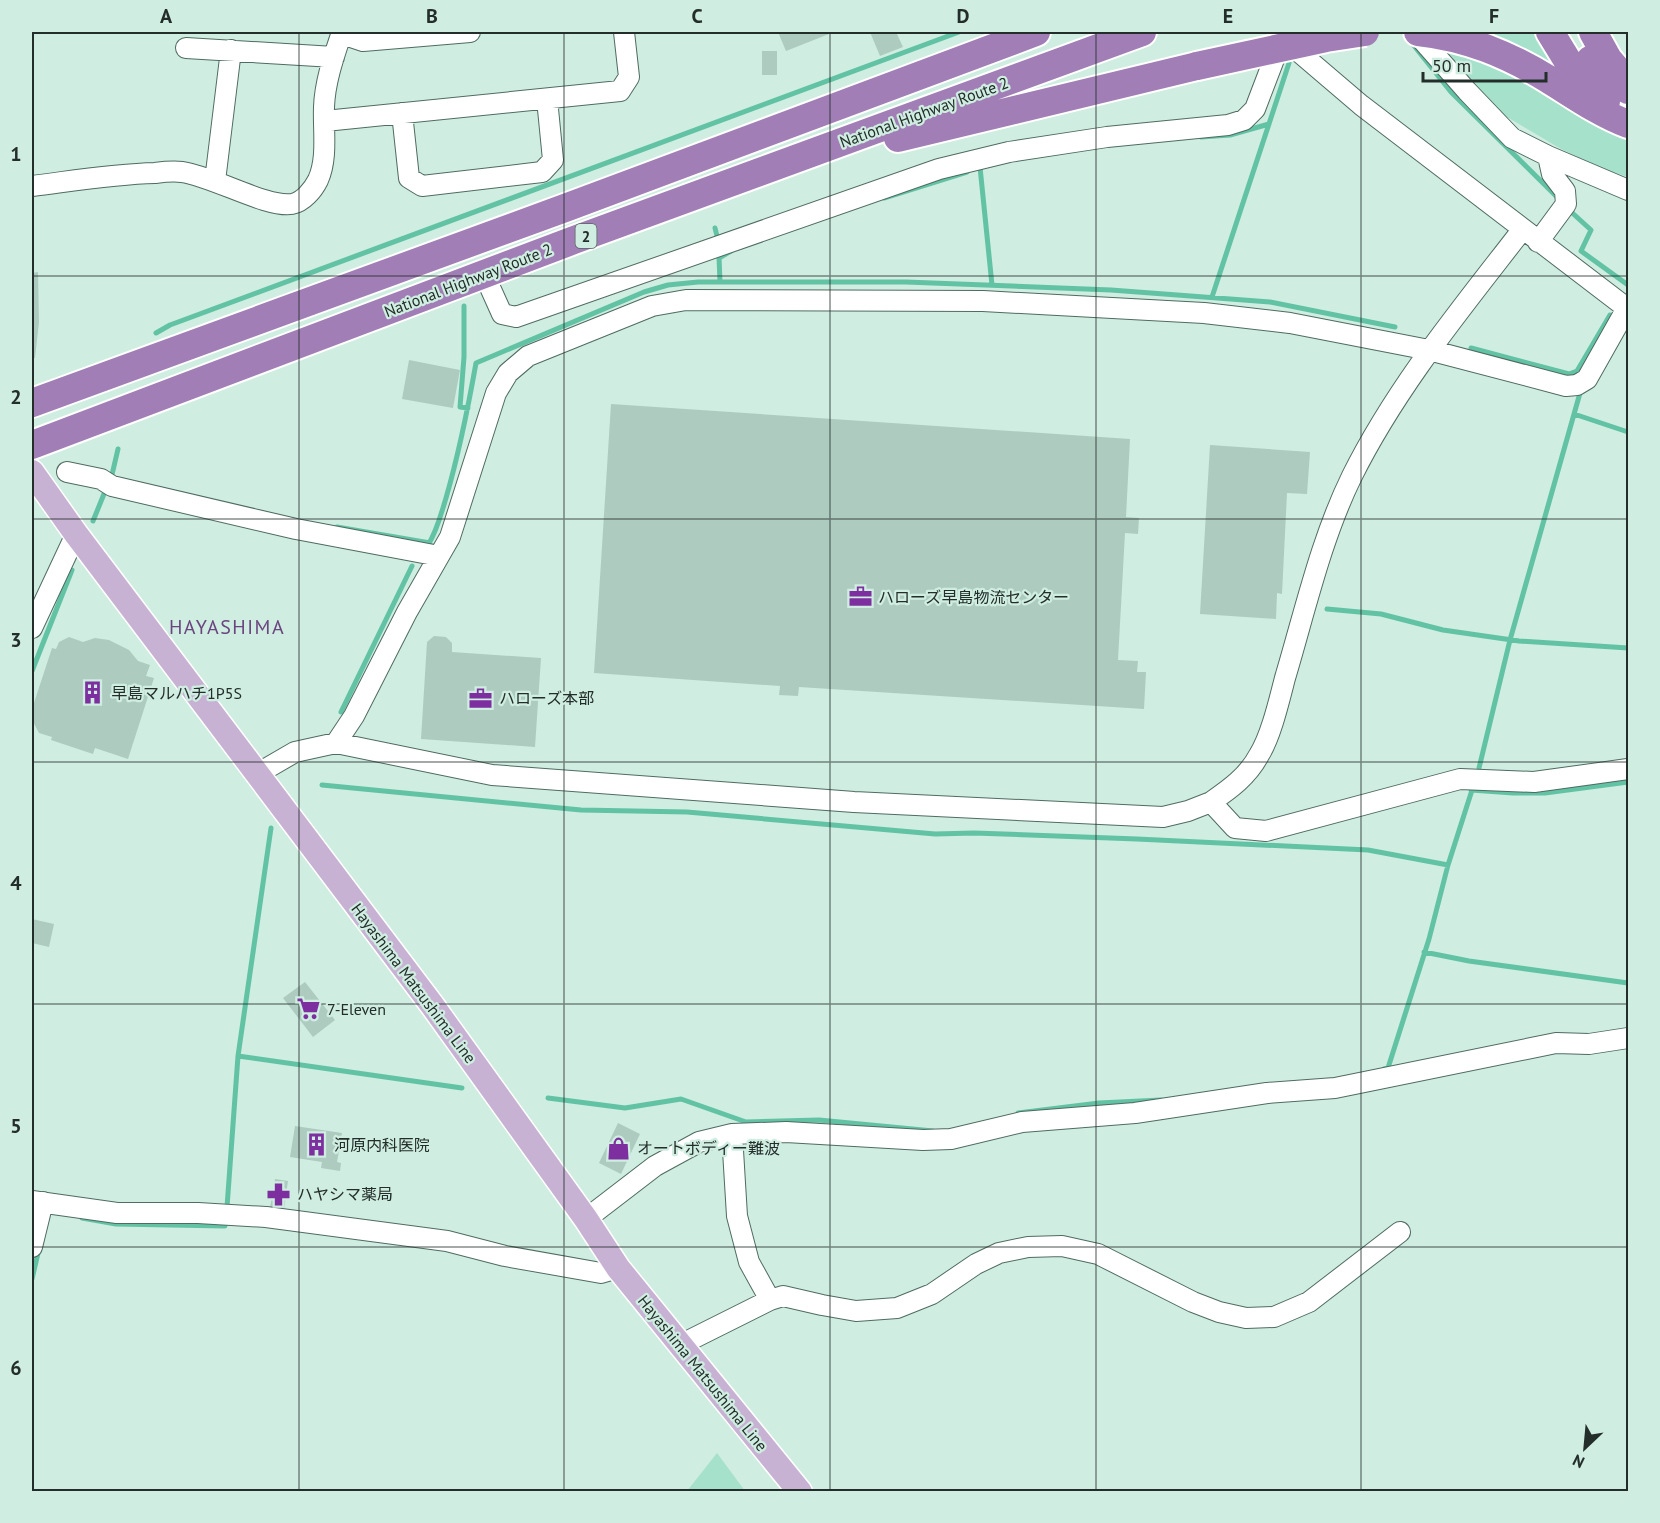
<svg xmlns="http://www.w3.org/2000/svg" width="1660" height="1523" viewBox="0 0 1660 1523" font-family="'PT Sans','Noto Sans JP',sans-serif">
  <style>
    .green { fill: #a6e1cc }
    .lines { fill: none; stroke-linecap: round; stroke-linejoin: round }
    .stream { stroke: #62c2a4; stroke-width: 5 }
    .building { fill: #aecbc0 }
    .minor-casing { stroke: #506b61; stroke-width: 22 }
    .major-casing { stroke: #fff; stroke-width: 27 }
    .highway-casing { stroke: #fff; stroke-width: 32 }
    .minor { stroke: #fff; stroke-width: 20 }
    .major { stroke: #c7b2d3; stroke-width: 24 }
    .highway { stroke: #a17eb5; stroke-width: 28 }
    .highway-bridge-casing { stroke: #fff; stroke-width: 32; stroke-linecap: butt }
    .highway-bridge { stroke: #a17eb5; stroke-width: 28 }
    .grid { fill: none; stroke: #232e2a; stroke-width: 1.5; stroke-opacity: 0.55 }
    .labels { text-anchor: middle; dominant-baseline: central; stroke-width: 4.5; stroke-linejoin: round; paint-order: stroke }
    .shield { fill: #cfede1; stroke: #576761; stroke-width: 1.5 }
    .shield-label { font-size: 15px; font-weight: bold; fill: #232e2a }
    .street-label { font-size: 16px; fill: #232e2a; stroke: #cfede1 }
    .poi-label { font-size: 16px; fill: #232e2a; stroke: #cfede1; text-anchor: start }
    .quarter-label { font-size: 20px; letter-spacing: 1.5px; fill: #6b457f; stroke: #cfede1 }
    .neatline { fill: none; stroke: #232e2a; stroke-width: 2 }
    .grid-label { font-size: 20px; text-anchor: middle; font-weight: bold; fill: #232e2a }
  </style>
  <rect width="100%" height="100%" fill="#cfede1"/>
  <path class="green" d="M 1466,32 L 1538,32 L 1556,68 Z
    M 1432,39 L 1482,55 L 1628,138 L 1628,177 L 1600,168 L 1561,149 L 1497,111 Z
    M 717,1453 L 745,1491 L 687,1491 Z"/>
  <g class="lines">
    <path class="stream" d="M 1403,32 L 1451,92 L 1560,200
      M 1201,137 L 1230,135 L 1269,124
      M 980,167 L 992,285
      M 884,198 L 967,172
      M 1568,209 L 1591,230 L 1581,251 L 1628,285
      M 715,228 L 717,236
      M 719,257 L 720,282
      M 719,258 L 731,251
      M 1212,297 L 1289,63
      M 464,306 L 464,357 L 460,407 L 468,408
      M 156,333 L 170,325 L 959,32
      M 1471,348 L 1569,374 L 1577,371
      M 1578,379 L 1577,371 L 1610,315
      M 1574,414 L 1628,432
      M 111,479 L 118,449
      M 93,521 L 106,489
      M 337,527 L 430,543
      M 428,545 C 437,531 441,514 446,498 C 459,453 468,408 476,363 L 644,292 L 668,285 L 698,282 L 906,282 L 1111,290 L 1270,302 L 1395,327
      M 1327,609 L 1381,614 L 1443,630 L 1519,641 L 1628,648
      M 32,671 L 72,570
      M 341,712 L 412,566
      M 1479,768 L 1510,640 L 1580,393 L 1579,388
      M 322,785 L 581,810 L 687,812 L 935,834 L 974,833 L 1137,839 L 1368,850 L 1448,865
      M 1471,790 L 1513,793 L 1545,793 L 1628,782
      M 1424,952 L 1469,961 L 1628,983
      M 238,1056 L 462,1088
      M 1384,1069 L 1388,1068 L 1429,939 L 1448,865 L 1473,787
      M 548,1098 L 625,1108 L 681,1099 L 746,1122 L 819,1120 L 933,1131
      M 1018,1113 L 1099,1103 L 1161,1100
      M 227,1207 L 238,1056 L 271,828
      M 82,1218 L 116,1224 L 225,1226 L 225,1223
      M 32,1279 L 39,1249"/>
  </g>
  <path class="building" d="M 778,32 L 834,32 L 786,51 Z
    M 870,32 L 896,32 L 903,47 L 880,56 Z
    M 762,51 L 777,51 L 777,75 L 762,75 Z
    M 38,272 L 39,322 L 35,358 L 32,358 L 32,273 Z
    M 409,360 L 460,370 L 453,408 L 402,399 Z
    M 611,404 L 1130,439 L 1126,517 L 1139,518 L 1138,534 L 1125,533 L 1118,660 L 1138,661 L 1137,672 L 1146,672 L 1144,709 L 799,687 L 798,696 L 779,695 L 780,686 L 594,673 Z
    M 1210,445 L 1310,452 L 1307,494 L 1287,493 L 1282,594 L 1277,593 L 1276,619 L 1200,614 Z
    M 434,636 L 446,637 L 452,643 L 452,652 L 541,658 L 535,747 L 421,739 L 427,642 Z
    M 69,637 L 83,642 L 95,638 L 109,640 L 129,650 L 138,661 L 150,665 L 146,676 L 154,678 L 128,759 L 95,748 L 93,754 L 51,740 L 52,737 L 39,733 L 32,720 L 32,709 L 52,648 L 56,649 L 59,642 Z
    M 32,919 L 54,924 L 49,947 L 32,943 Z
    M 305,982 L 335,1020 L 313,1037 L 283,998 Z
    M 618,1123 L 640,1134 L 621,1174 L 599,1163 Z
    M 295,1126 L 342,1133 L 337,1162 L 341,1163 L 340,1171 L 321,1168 L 322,1162 L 290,1157 Z
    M 275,1179 L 288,1181 L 284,1210 L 270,1208 Z"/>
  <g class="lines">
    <defs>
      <path id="minor" d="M 1415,32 L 1467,91 L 1512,138 L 1548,156 L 1628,190
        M 342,34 L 363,41 L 470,32
        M 1286,41 L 1361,105 L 1628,309
        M 186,48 L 334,57
        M 402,113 L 409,178 L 422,186 L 542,172 L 553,160 L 547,99
        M 325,121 L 620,91 L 629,77 L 624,32
        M 215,181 L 231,50
        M 32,186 C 72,181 113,174 155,173 C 163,172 173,171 182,172 C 212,176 267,208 292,204 C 303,202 313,190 318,180 C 328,158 323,130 324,107 C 325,81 334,56 342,32
        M 1538,242 L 1566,204 L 1565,191 L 1552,174 L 1548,156
        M 484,274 L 502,314 L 516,317 L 939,169 L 1009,152 L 1107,137 L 1228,125 L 1244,120 L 1255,109 L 1281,41
        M 67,472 L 101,479 L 112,486 L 296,529 L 439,556
        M 32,628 L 76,534
        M 336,743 L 354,716 L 407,612 L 450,537 L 496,393 L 508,373 L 528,356 L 652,306 L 686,300 L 983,301 L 1204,313 L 1290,323 L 1429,350 L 1566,386 L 1577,385 L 1587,379 L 1627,308
        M 257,774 L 295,752 L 336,743 L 492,775 L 854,802 L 1163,817 L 1188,811 L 1211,802 L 1235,828 L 1266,831 L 1460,779 L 1534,782 L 1628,769
        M 1211,802 C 1230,789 1248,776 1259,755 C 1271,736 1279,701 1285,678 C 1305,611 1321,539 1352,476 C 1397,386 1461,309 1522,230
        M 732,1134 L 737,1216 L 749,1262 L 770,1300
        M 32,1201 L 117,1213 L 198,1213 L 266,1217 L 447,1241 L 505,1256 L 601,1273 L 618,1268
        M 586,1219 L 655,1166 L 699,1142 L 732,1134 L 786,1132 L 923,1140 L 951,1139 L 1022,1122 L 1135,1113 L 1267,1093 L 1335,1088 L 1556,1043 L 1589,1044 L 1628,1038
        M 32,1247 L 43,1202
        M 680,1345 L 770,1300 L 783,1296 L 822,1305 L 856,1311 L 897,1308 L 932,1294 L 976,1264 L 999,1253 L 1028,1247 L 1062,1246 L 1098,1254 L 1193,1302 L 1219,1312 L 1246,1318 L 1274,1317 L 1309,1302 L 1400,1232"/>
      <path id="major" d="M 32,472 L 76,534 L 432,1005 L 586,1219 L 618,1268 L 800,1492"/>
      <path id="highway" d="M 1418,32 C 1466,37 1507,54 1548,79 C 1574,95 1599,113 1628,124
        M 1550,32 L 1572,68 L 1606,101
        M 1593,32 L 1608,59 L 1619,72
        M 1590,60 L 1607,76 L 1628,90
        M 898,138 L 1197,66
        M 32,403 L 565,208 L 1036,32
        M 32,445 L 574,240 L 1142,32"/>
    </defs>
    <use href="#minor" class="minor-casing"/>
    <use href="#major" class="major-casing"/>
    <use href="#highway" class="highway-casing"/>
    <use href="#minor" class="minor"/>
    <use href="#major" class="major"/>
    <use href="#highway" class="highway"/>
    <defs>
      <path id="highway-bridge" d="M 1197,66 L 1326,38 L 1365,32"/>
    </defs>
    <use href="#highway-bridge" class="highway-bridge-casing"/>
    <use href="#highway-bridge" class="highway-bridge"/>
  </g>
  <path class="grid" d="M 299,32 L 299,1492M 564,32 L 564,1492M 830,32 L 830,1492M 1096,32 L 1096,1492M 1361,32 L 1361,1492M 32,276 L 1628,276M 32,519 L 1628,519M 32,762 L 1628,762M 32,1004 L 1628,1004M 32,1247 L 1628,1247"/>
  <defs>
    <symbol id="office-bare" viewBox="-9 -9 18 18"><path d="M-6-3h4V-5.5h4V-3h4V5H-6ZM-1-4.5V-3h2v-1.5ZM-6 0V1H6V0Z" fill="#7d2fa0" stroke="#cfede1" stroke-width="2.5" paint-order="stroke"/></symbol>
    <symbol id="building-bare" viewBox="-9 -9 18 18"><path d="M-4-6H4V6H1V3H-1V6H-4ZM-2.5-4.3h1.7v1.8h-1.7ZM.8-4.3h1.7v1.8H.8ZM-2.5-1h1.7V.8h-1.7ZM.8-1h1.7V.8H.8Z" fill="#7d2fa0" stroke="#cfede1" stroke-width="2.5" paint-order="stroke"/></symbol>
    <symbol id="supermarket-bare" viewBox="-9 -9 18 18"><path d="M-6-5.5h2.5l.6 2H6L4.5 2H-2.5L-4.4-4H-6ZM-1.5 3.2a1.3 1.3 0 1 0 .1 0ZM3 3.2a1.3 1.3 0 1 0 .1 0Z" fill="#7d2fa0" stroke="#cfede1" stroke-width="2.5" paint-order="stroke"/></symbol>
    <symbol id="shop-bare" viewBox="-9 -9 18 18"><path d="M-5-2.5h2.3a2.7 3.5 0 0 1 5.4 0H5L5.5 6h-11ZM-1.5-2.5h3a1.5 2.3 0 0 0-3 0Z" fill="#7d2fa0" stroke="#cfede1" stroke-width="2.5" paint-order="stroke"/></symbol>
    <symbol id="pharmacy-bare" viewBox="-9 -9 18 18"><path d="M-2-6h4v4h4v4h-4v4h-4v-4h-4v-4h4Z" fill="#7d2fa0" stroke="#cfede1" stroke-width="2.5" paint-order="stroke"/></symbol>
  </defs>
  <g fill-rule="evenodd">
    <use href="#office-bare" x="844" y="580" width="33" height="33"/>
    <use href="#building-bare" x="76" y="676" width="33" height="33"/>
    <use href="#office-bare" x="464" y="682" width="33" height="33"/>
    <use href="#supermarket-bare" x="292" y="992" width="33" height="33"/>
    <use href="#building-bare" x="300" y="1128" width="33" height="33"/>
    <use href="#shop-bare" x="602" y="1132" width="33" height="33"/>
    <use href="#pharmacy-bare" x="262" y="1178" width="33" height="33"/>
  </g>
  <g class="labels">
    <rect class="shield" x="575.5" y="224" width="21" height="24" rx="4.5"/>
    <g class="shield-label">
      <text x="586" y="236">2</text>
    </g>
    <g class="street-label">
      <text transform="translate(924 112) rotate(-20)">National Highway Route 2</text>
      <text transform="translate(468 280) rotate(-21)">National Highway Route 2</text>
      <text transform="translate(414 983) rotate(53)">Hayashima Matsushima Line</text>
      <text transform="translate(703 1373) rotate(51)">Hayashima Matsushima Line</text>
    </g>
    <g class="poi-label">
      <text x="878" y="597">ハローズ早島物流センター</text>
      <text x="111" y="693">早島マルハチ1P5S</text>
      <text x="499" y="698">ハローズ本部</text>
      <text x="327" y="1009">7-Eleven</text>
      <text x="334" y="1145">河原内科医院</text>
      <text x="637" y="1148">オートボディー難波</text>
      <text x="297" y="1194">ハヤシマ薬局</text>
    </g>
    <g class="quarter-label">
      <text x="227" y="627">HAYASHIMA</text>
    </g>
  </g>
  <rect width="1660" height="1523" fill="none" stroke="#cfede1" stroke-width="66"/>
  <g transform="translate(1585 1448) rotate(206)" stroke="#cfede1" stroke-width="4.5" paint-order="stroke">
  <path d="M0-4.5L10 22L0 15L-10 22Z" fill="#232e2a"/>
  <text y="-9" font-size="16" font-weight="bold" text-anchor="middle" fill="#232e2a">N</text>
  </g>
  <path d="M1423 72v9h123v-9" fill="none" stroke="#232e2a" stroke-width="3"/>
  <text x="1432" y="72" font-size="18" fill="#232e2a" stroke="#cfede1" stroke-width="4.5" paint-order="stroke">50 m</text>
  <rect x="33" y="33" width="1594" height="1457" class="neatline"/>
  <g class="grid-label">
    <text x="166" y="23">A</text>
    <text x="432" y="23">B</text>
    <text x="697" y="23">C</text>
    <text x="963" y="23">D</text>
    <text x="1228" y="23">E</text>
    <text x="1494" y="23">F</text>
    <text x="16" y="161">1</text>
    <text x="16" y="404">2</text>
    <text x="16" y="647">3</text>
    <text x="16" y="890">4</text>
    <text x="16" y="1133">5</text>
    <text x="16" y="1375">6</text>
  </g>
</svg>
